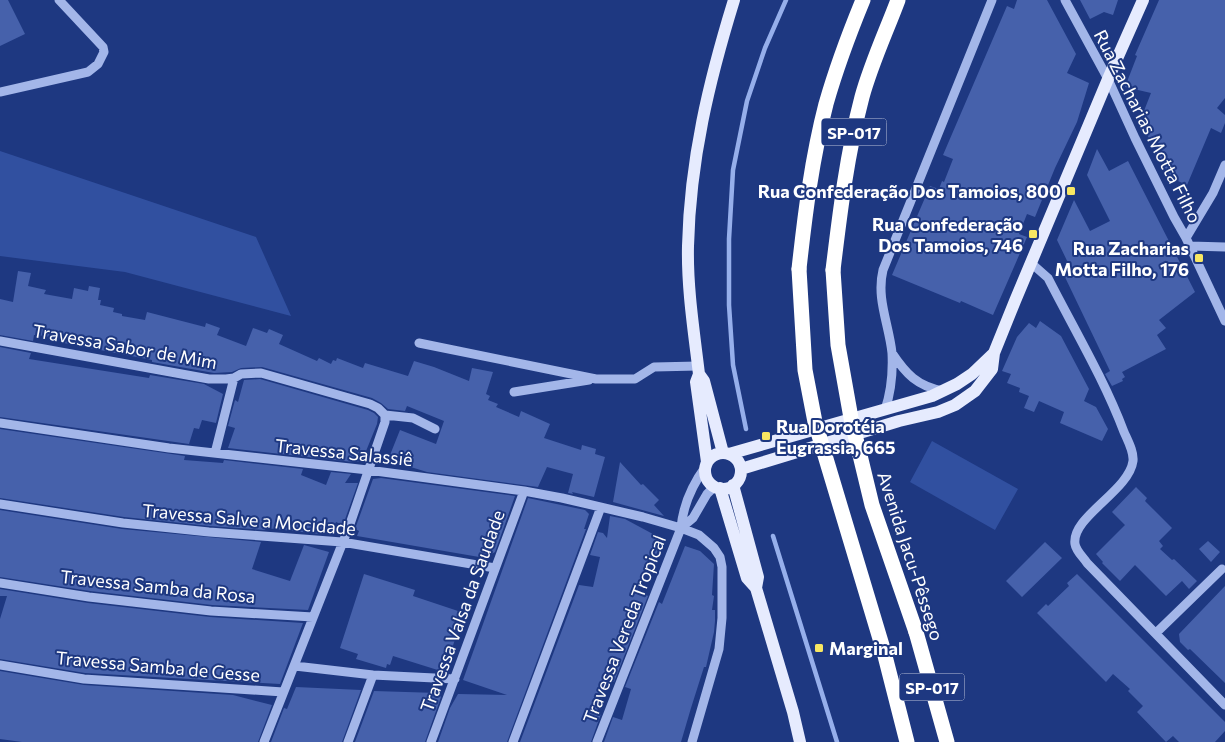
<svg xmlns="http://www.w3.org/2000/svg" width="1225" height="742" viewBox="0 0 1225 742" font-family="Commissioner,sans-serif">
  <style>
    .green { fill: #3150a0 }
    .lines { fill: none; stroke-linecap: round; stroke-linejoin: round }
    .stream { stroke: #96afeb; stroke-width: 4.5 }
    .building { fill: #4661ab }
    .minor { stroke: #a3b6e9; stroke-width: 9 }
    .major { stroke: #e6ebfe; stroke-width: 12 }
    .highway { stroke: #fff; stroke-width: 15 }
    .highway-bridge { stroke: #fff; stroke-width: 15 }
    .poi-dot { fill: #f8e762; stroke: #1e3881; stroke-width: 2 }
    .labels { text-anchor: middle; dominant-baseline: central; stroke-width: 4; stroke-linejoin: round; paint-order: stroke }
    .shield { fill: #1e3881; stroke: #bcc3d9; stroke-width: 1 }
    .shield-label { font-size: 16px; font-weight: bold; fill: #fff }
    .street-label { font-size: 18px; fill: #fff; stroke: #1e3881 }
    .poi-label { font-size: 18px; font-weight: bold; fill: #fff; stroke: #1e3881; text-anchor: end }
  </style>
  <rect width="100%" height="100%" fill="#1e3881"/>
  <path class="green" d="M 0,151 L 256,237 L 291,316 L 125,272 L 0,256 Z
    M 932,441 L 1018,489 L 995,530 L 910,482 Z"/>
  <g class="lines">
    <path class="stream" d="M 746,429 L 733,365 L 729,305 L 729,239 L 733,170 L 747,101 L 765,48 L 786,0
      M 773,536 L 837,742"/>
  </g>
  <path class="building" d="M 0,0 L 8,0 L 25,34 L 0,46 Z
    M 1017,0 L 1047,0 L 1076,54 L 1067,73 L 1089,83 L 1077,122 L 1055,168 L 1035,217 L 1027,214 L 1019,234 L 1027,237 L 993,315 L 961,301 L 960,303 L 892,275 L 930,186 L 939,189 L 942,181 L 944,182 L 953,159 L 943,155 L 1007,6 L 1014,9 Z
    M 1080,0 L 1118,0 L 1113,15 L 1104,12 L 1090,19 Z
    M 1159,0 L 1225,0 L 1225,98 L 1217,108 L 1225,115 L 1225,123 L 1221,133 L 1211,128 L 1187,185 L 1169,177 L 1159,157 L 1165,153 L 1154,148 L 1140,121 L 1151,93 L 1125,87 L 1137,56 L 1135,55 Z
    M 1097,149 L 1109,171 L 1128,161 L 1195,292 L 1159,320 L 1166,328 L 1157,335 L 1166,349 L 1122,372 L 1125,377 L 1122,379 L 1123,381 L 1112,386 L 1105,374 L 1110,371 L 1063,273 L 1071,269 L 1057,240 L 1074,200 L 1090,231 L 1110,221 L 1087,175 Z
    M 18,271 L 31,273 L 28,286 L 46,290 L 44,294 L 72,299 L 74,288 L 88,291 L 89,286 L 100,288 L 98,300 L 101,300 L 100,305 L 114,308 L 113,312 L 122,314 L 122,316 L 145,320 L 147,312 L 205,327 L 206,323 L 220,328 L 217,335 L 246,346 L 253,328 L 267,333 L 269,329 L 283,335 L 279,344 L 317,361 L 319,358 L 331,364 L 333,360 L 336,361 L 337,358 L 363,368 L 365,363 L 408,376 L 414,361 L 434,367 L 469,381 L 472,368 L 493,372 L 486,394 L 490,396 L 488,400 L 498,404 L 496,407 L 519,417 L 521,411 L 550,424 L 544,438 L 581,450 L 582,445 L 596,449 L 595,454 L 605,457 L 594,497 L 572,492 L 573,494 L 568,493 L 573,474 L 547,467 L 538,487 L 427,472 L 388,460 L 400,430 L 436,444 L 444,421 L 407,406 L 405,411 L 388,409 L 381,403 L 372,398 L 262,367 L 241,368 L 232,372 L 214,373 L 152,362 L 152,360 L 64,343 L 64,340 L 45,336 L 34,335 L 33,341 L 0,335 L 0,299 L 13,302 Z
    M 1040,321 L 1061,336 L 1089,389 L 1084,401 L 1096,407 L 1108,429 L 1102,441 L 1060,423 L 1064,412 L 1039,401 L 1034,412 L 1024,408 L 1029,396 L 1019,392 L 1020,388 L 1007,383 L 1011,374 L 1002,371 L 1017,337 L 1029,323 L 1036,328 Z
    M 0,347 L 31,353 L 29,359 L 149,378 L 150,375 L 204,384 L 223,394 L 216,423 L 202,420 L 199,429 L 194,428 L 189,444 L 0,417 Z
    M 260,379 L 368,410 L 374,413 L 378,417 L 377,424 L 362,461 L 353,462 L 228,448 L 235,428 L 228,426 L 235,400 L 238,402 L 244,380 Z
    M 0,429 L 185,456 L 184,460 L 223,463 L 224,460 L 303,469 L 301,475 L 326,485 L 331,472 L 351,474 L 345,483 L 358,483 L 343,525 L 336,522 L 331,533 L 320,534 L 266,528 L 265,530 L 210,526 L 124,517 L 0,498 Z
    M 620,462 L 641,485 L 643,484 L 659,500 L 654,505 L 664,516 L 613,502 Z
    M 381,478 L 515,496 L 495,552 L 485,558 L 357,536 L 359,531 L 355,529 L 373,479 Z
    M 1136,487 L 1147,498 L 1145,501 L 1172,528 L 1159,541 L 1163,546 L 1160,549 L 1172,560 L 1174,559 L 1197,581 L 1189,589 L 1182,581 L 1166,596 L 1135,565 L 1120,581 L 1102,563 L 1103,562 L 1096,554 L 1125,525 L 1112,512 Z
    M 528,498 L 585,510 L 589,514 L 584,529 L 586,529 L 507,742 L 438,742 L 450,708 L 458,694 L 507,695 L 463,680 Z
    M 0,510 L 122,529 L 261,542 L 252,569 L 290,581 L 304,545 L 329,552 L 308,610 L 212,605 L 90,591 L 0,577 Z
    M 610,516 L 625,519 L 664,540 L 637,589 L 648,596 L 614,682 L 610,681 L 596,713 L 601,714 L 591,742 L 520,742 L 579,585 L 593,587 L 600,557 L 590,555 L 598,532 L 603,533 L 607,538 Z
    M 1208,541 L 1220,552 L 1211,562 L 1199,549 Z
    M 1045,542 L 1062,558 L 1022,597 L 1006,581 Z
    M 685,546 L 700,551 L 714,564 L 712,595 L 714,596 L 712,610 L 715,610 L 715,621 L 714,632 L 706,667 L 704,667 L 691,708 L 681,742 L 604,742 L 613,717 L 622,720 L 631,689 L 625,687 L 659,602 L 662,604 Z
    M 364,574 L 415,590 L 413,596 L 464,613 L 444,672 L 393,656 L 390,665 L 387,664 L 386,668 L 356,659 L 358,654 L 340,648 Z
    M 1077,574 L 1225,722 L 1225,731 L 1215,742 L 1179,742 L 1173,736 L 1166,742 L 1137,712 L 1143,706 L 1128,691 L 1130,689 L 1113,674 L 1106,682 L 1037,613 L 1046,604 L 1048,606 L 1069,586 L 1067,583 Z
    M 1225,586 L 1225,683 L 1190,649 L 1188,650 L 1180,642 L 1179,634 Z
    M 0,589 L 88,603 L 210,617 L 303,623 L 280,684 L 85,673 L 0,659 L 0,619 L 7,596 L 0,596 Z
    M 0,671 L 84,685 L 233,695 L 272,705 L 258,742 L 22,742 L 0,739 Z
    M 296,687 L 361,690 L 342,742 L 271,742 L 284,708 L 287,709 Z
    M 374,691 L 438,693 L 441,697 L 425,742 L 355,742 Z"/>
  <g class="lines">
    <path class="minor" d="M 1065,0 L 1108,79 L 1135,138 L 1174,217 L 1186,238 L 1225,321
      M 0,92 L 88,72 L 98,64 L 104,52 L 103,47 L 59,0
      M 1186,238 L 1213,193 L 1225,165
      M 1190,246 L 1225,247
      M 1031,263 L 1048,278 C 1074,329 1104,379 1124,432 C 1128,441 1134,452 1133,461 C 1129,491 1071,517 1075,544 C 1076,551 1083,557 1087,563 L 1225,705
      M 0,341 L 209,379 L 226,379 L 234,378 L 241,374 L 261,373 L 370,404 L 378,408 L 385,415
      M 419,343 L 596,379 L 635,379 L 654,367 L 698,366
      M 892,353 C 906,374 917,386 943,391
      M 514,392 L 589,380
      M 885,410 C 891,392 893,373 892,353 C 889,324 876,299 883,270 L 992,0
      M 385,415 L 413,418 L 435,429
      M 0,423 L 169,448 L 368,470 L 524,491 L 562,498 L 643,517 L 681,528 L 699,535 L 714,548 L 720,557 L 722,567 L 722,618 L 719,649 L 692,742
      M 215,453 L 234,378
      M 0,504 L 123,523 L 209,532 L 342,542 L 495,568
      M 681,528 L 693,518 L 707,494 L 715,486
      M 0,583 L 89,597 L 211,611 L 313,617
      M 1156,633 L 1222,569
      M 0,665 L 84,679 L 283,692
      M 295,666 L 373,675 L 455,679
      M 264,742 L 350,524 L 385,422 L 385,415
      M 348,742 L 373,675
      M 431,742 L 524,491
      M 513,742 L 601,507
      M 597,742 L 681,528 C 683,505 692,485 706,466"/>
    <path class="major" d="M 699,374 L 704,381 L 723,453
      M705 471a18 18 0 1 1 36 0a18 18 0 1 1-36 0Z
      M 729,454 L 932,396 L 957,384 L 972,374 L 994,353
      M 707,462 L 696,382 L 699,374 C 694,332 687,288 688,246 C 690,160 709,81 734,0
      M 741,469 L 899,421 L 938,412 L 955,405 L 975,391 L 992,369 L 994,353 L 1015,301 L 1108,79 L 1143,0
      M 733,485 L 758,577 L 756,588
      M 720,488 L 747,578 L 756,588 L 793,712 L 800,742"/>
    <path class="highway" d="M 799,269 C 805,214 812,158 826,104 C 836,69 849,34 863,0
      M 833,270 C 840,212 847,154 862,97 C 871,64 886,32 898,0
      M 916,632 L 947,742
      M 884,652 L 907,742"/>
    <path class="highway-bridge" d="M 799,269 L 805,370 L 815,422 L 884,652
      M 833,270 L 838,345 L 851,418 L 872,505 L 916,632"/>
  </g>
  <g class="poi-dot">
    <rect x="1066" y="186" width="10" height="10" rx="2.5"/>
    <rect x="1028" y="229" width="10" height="10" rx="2.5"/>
    <rect x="1194" y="253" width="10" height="10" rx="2.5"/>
    <rect x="761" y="431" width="10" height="10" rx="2.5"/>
    <rect x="814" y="643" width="10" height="10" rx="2.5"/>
  </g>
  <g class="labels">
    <g class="shield">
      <rect x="821.5" y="118.5" width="65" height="27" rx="4"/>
      <rect x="899.5" y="673.5" width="65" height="27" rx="4"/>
    </g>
    <g class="shield-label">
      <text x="854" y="132">SP-017</text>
      <text x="932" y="687">SP-017</text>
    </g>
    <g class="street-label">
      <text transform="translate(1148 126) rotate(63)">Rua Zacharias Motta Filho</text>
      <text transform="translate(125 346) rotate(10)">Travessa Sabor de Mim</text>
      <text transform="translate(344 452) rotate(6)">Travessa Salassiê</text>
      <text transform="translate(249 519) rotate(5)">Travessa Salve a Mocidade</text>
      <text transform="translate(911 556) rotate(72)">Avenida Jacu-Pêssego</text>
      <text transform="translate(158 586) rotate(6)">Travessa Samba da Rosa</text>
      <text transform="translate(462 611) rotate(-70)">Travessa Valsa da Saudade</text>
      <text transform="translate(624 629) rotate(-69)">Travessa Vereda Tropical</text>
      <text transform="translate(158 666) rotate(5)">Travessa Samba de Gesse</text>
    </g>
    <g class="poi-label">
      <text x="1061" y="191">Rua Confederação Dos Tamoios, 800</text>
      <text x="1023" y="224">Rua Confederação<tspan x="1023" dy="21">Dos Tamoios, 746</tspan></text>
      <text x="1189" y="248">Rua Zacharias<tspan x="1189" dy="21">Motta Filho, 176</tspan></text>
      <text x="776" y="426" text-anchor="start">Rua Dorotéia<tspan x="776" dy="21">Eugrassia, 665</tspan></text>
      <text x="829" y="648" text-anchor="start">Marginal</text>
    </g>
  </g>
</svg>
